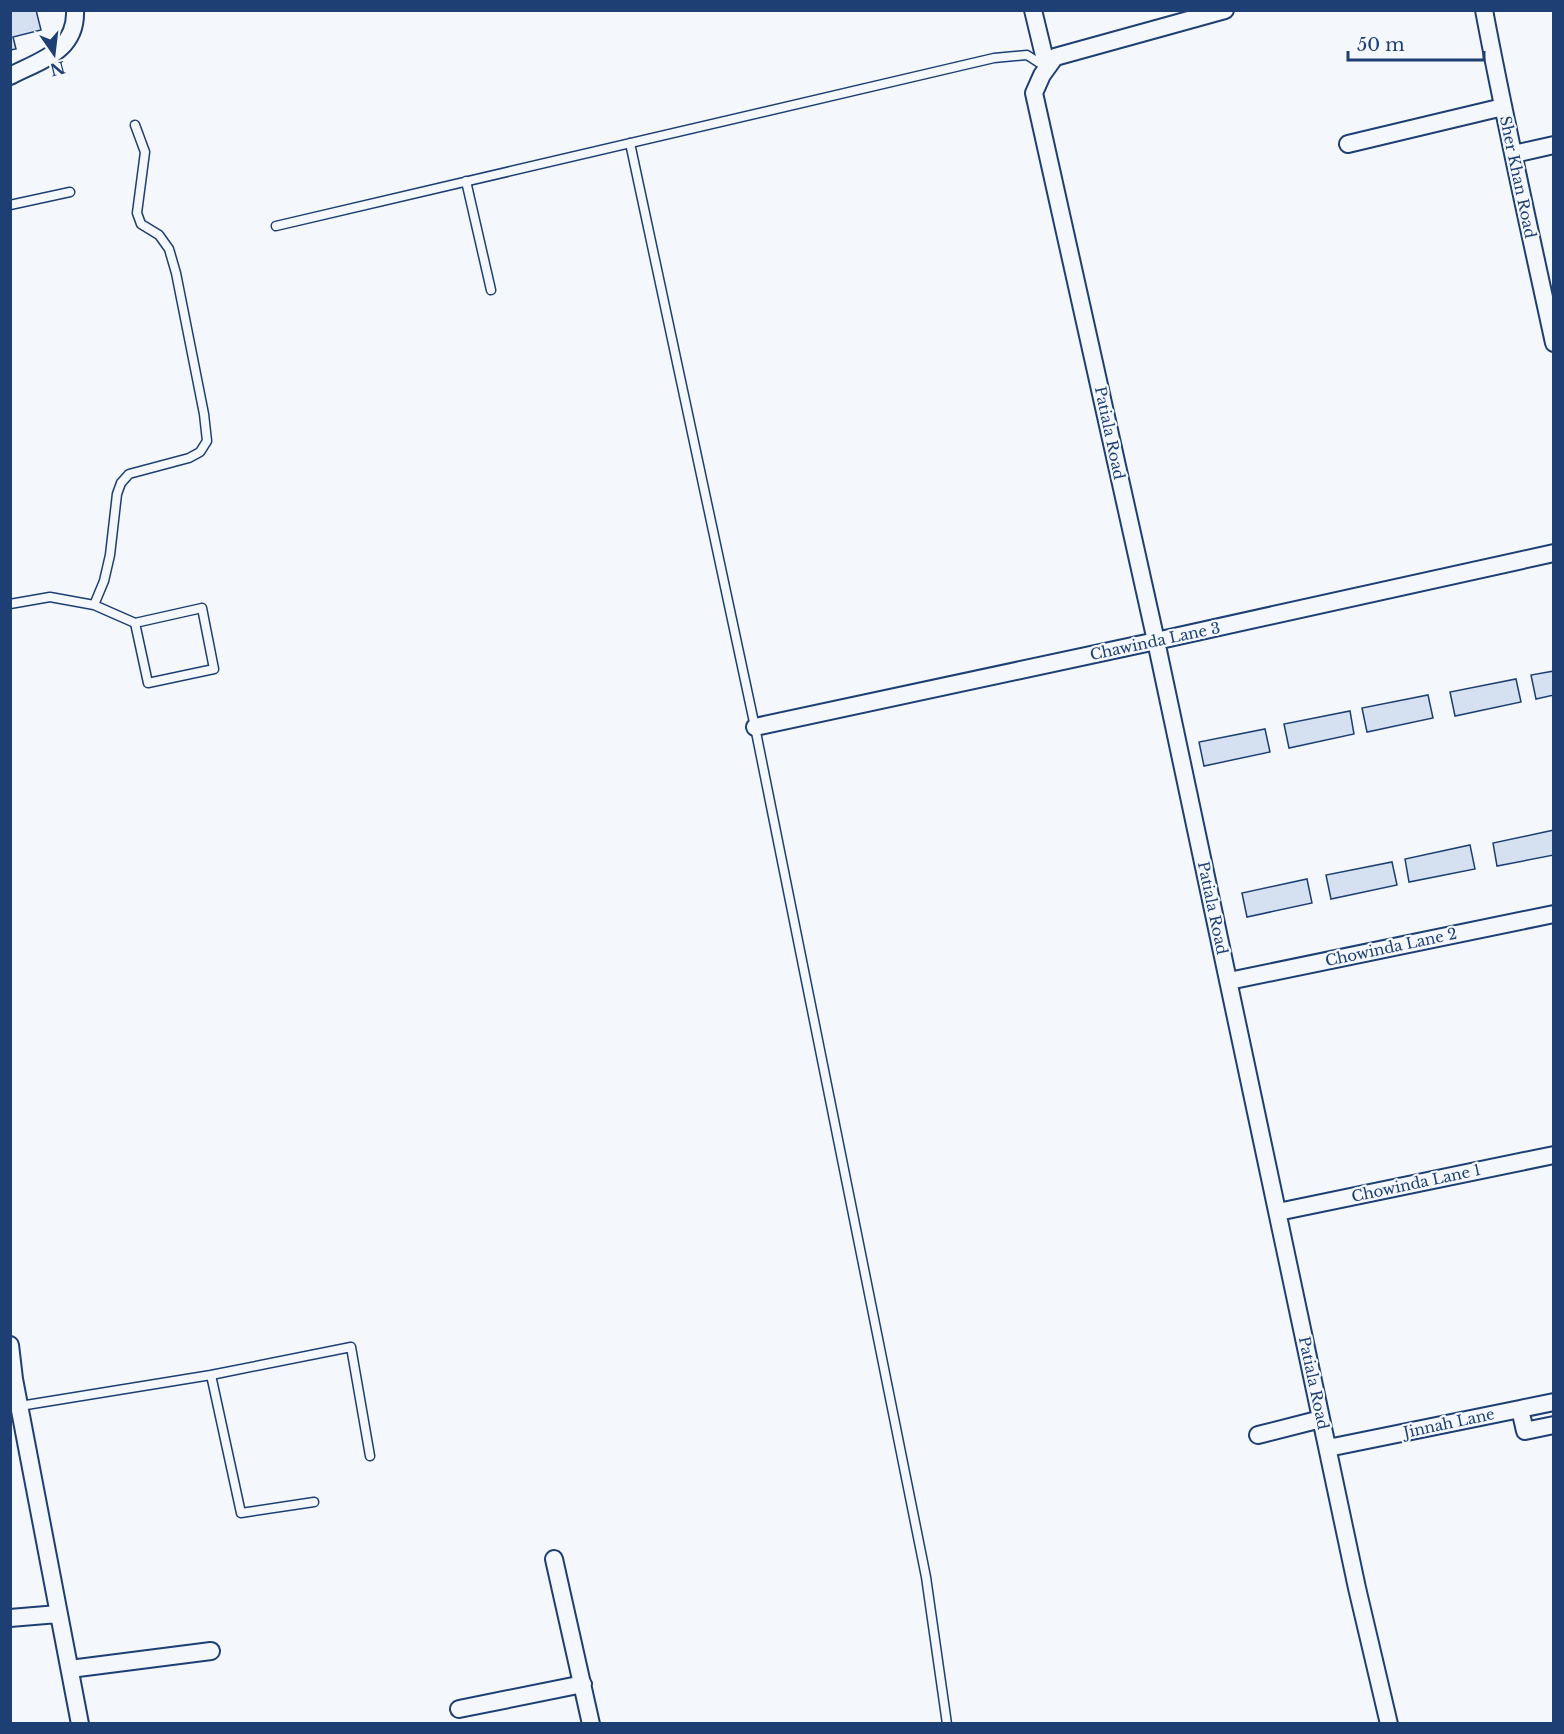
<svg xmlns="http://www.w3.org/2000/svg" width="1564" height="1734" viewBox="0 0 1564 1734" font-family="'Libre Baskerville',serif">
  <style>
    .building { fill: #d5e0f0; stroke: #1d3f73; stroke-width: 1.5 }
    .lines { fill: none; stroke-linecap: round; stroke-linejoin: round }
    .lane-casing { stroke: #1d3f73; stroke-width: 11 }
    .street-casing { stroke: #1d3f73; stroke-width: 20 }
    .lane { stroke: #f4f7fb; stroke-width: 8 }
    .street { stroke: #f4f7fb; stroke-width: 16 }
    .labels { text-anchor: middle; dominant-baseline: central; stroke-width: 4.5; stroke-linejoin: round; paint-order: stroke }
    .street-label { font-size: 15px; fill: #1d3f73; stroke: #f4f7fb }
  </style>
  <rect width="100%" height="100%" fill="#f4f7fb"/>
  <path class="building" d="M 10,10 L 36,10 L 41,30 L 13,37 L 16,49 L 10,50 Z
    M 1554,671 L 1554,695 L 1536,699 L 1531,675 Z
    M 1516,679 L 1521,702 L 1455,716 L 1450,692 Z
    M 1428,695 L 1433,718 L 1367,732 L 1362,708 Z
    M 1350,711 L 1354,734 L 1289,748 L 1284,724 Z
    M 1265,729 L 1270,752 L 1204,766 L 1199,742 Z
    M 1554,830 L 1554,855 L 1497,866 L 1493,843 Z
    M 1470,845 L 1475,869 L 1409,882 L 1405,859 Z
    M 1392,862 L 1397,885 L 1331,899 L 1326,875 Z
    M 1307,879 L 1312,903 L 1247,917 L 1242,893 Z"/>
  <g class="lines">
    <defs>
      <path id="lane" d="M 630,143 L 755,727 L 926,1577 L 947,1724
        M 466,181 L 491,290
        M 10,205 L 70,192
        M 276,226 L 994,58 L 1027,55 L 1044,66
        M 10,604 L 50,597 L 94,605 L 104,581 L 110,555 L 117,494 L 121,483 L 129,474 L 189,458 L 200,452 L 207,441 L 204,414 L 176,273 L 169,249 L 159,235 L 141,224 L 137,213 L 145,152 L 135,125
        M 94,605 L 135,623 L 148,683 L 214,669 L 202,608 L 135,623
        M 211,1375 L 241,1513 L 314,1502
        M 20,1406 L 211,1375 L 351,1347 L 370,1456"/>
      <path id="street" d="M 1033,10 L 1047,68
        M 1225,10 L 1055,57 L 1042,75 L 1034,93 L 1156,641 L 1357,1588 L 1389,1724
        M 1484,10 C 1505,122 1530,232 1554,343
        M 10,76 C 41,60 77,51 75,10
        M 1348,144 L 1503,107
        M 1514,154 L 1554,145
        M 755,727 L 1156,641 L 1554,553
        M 1229,981 L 1554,914
        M 1278,1212 L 1554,1155
        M 10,1345 L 14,1379 L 80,1724
        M 1520,1409 L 1554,1402
        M 1258,1435 L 1321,1419
        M 1328,1448 L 1520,1409 L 1525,1431 L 1554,1425
        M 554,1559 L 591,1724
        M 10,1618 L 58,1614
        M 70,1669 L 211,1651
        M 459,1709 L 583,1684"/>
    </defs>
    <use href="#lane" class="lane-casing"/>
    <use href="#street" class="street-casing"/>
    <use href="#lane" class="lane"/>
    <use href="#street" class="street"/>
  </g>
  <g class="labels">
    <g class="street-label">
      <text transform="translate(1518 177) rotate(78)">Sher Khan Road</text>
      <text transform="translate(1110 433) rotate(78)">Patiala Road</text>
      <text transform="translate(1155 641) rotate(-12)">Chawinda Lane 3</text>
      <text transform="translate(1213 908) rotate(78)">Patiala Road</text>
      <text transform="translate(1391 947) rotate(-12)">Chowinda Lane 2</text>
      <text transform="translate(1416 1183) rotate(-12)">Chowinda Lane 1</text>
      <text transform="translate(1314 1383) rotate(78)">Patiala Road</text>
      <text transform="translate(1449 1423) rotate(-12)">Jinnah Lane</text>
    </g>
  </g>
  <rect width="1564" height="1734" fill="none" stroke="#1d3f73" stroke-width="24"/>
  <g transform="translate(54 54) rotate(166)" stroke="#f4f7fb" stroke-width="4.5" paint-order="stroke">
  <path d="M0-4.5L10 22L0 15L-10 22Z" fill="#1d3f73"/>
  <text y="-9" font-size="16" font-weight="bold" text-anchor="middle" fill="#1d3f73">N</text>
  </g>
  <path d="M1348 51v9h136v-9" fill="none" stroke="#1d3f73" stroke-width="3"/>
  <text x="1357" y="51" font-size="18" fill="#1d3f73" stroke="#f4f7fb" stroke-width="4.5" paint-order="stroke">50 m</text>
</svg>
